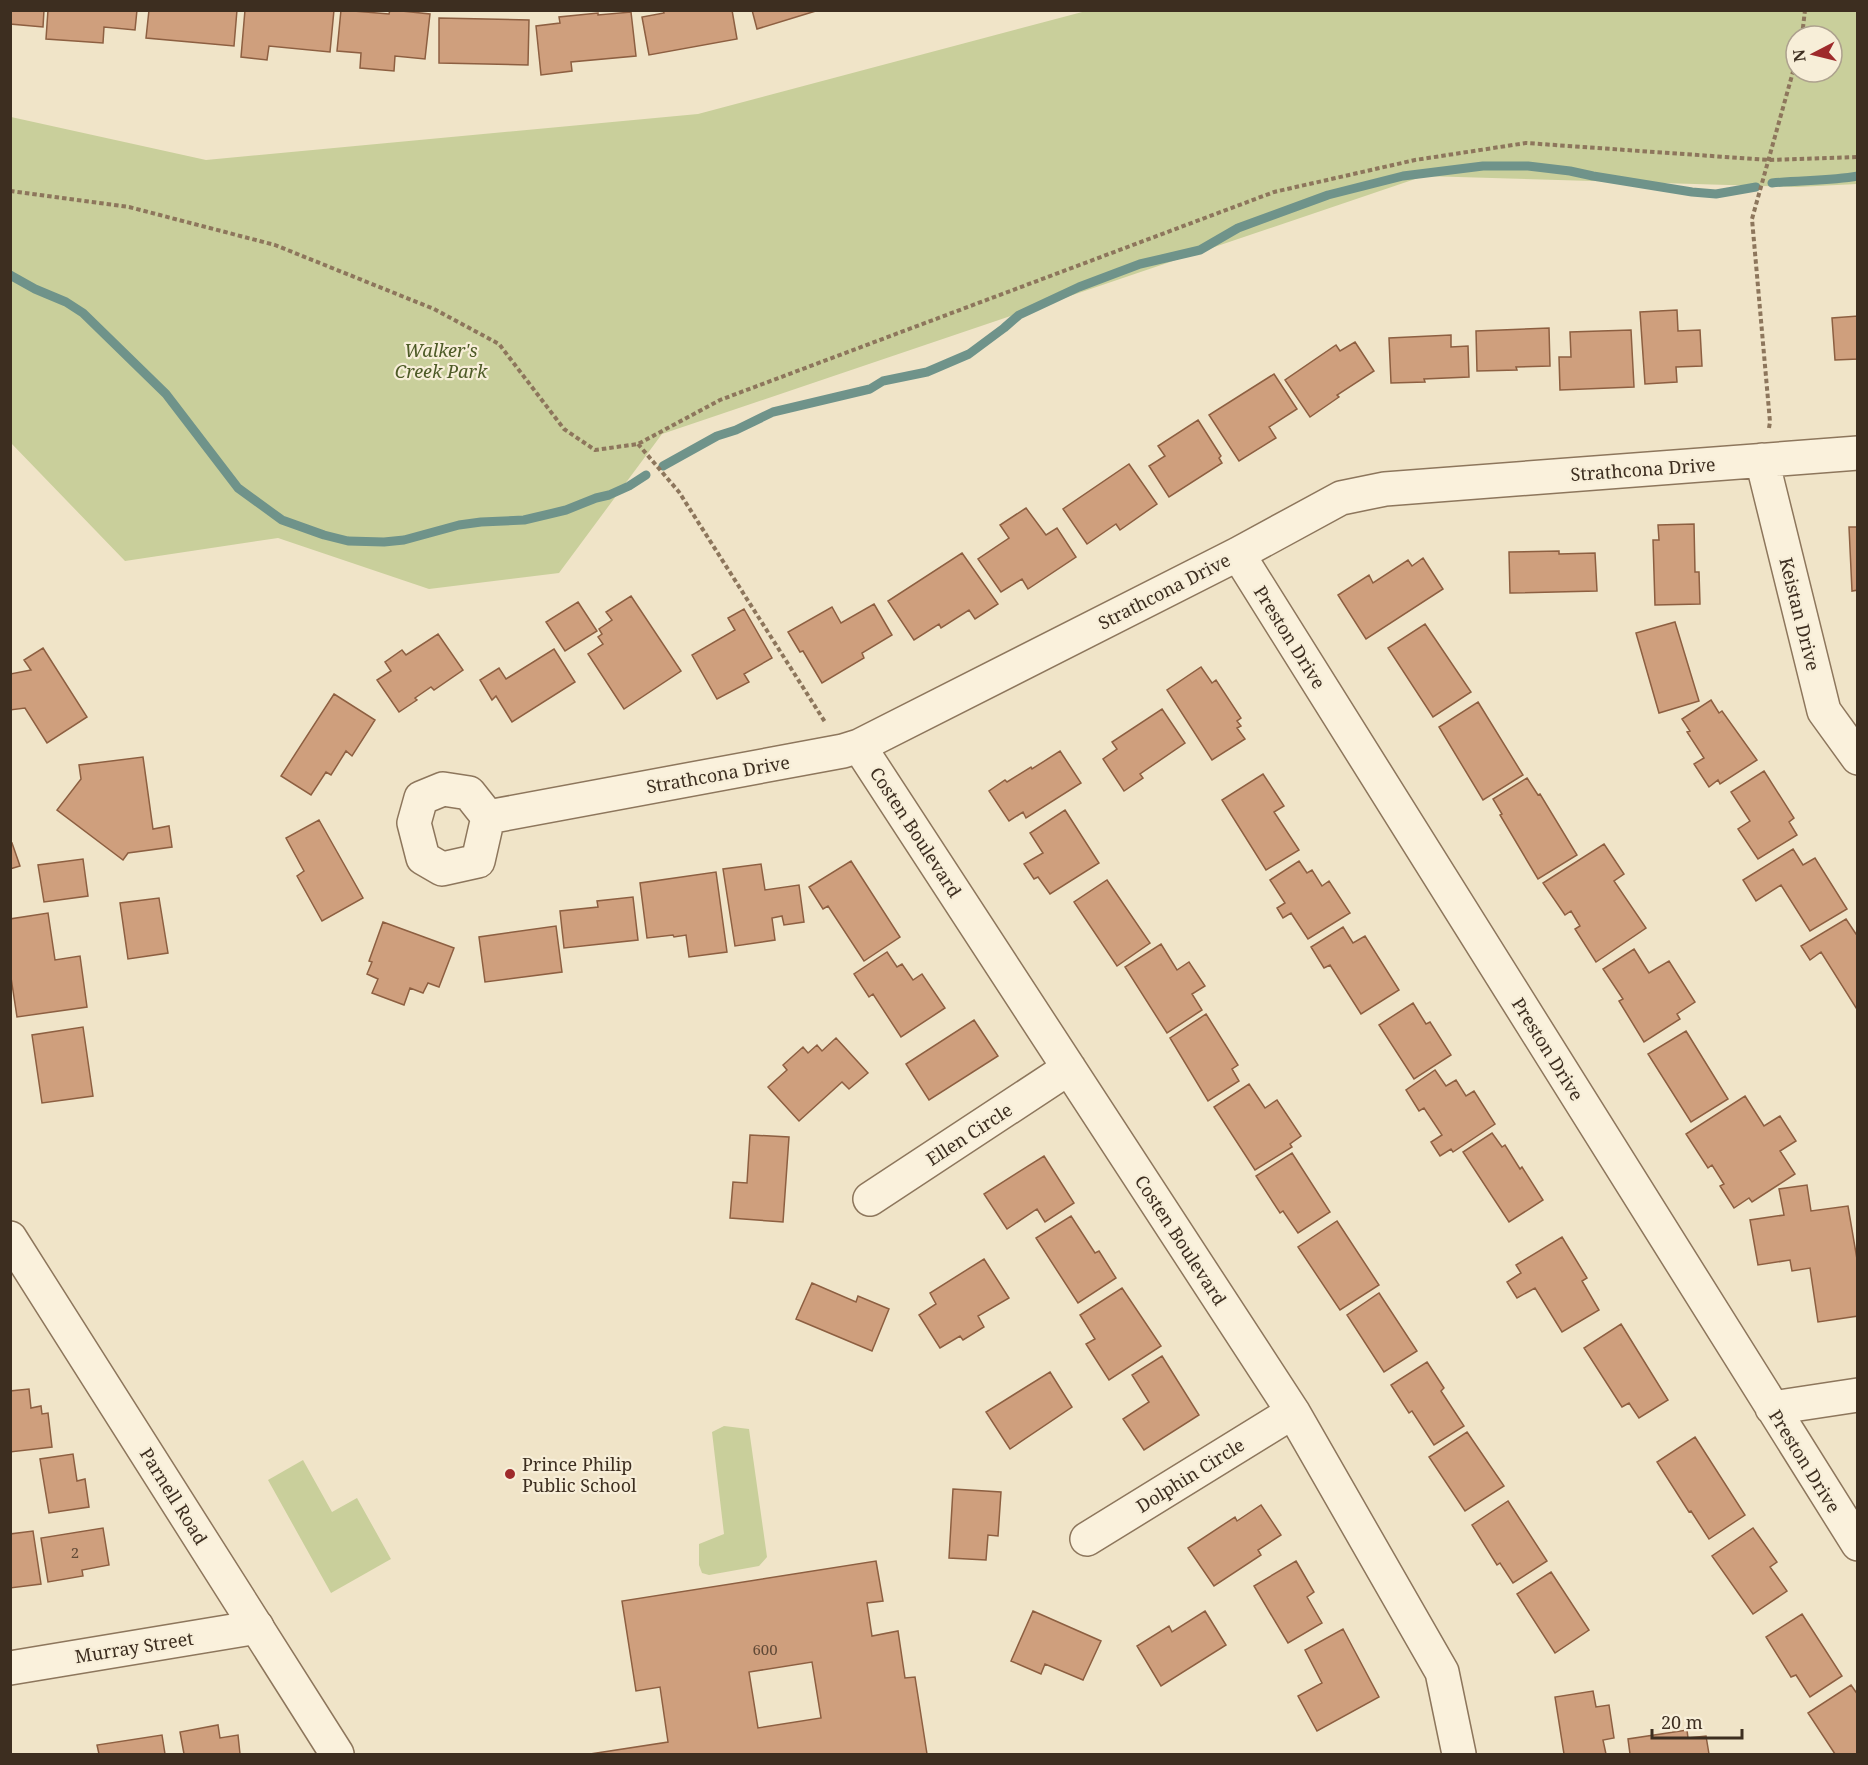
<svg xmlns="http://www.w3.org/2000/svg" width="1868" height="1765" viewBox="0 0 1868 1765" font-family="'Noto Serif',serif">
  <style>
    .green { fill: #c9cf9b; fill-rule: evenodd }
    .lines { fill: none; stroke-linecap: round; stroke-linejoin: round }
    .stream { stroke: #6f938a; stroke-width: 9 }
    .building { fill: #cf9f7d; stroke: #8d5f41; stroke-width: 1.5; fill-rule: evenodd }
    .minor-casing { stroke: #8d765c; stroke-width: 36 }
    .tertiary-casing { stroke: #8d765c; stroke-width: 36 }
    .path { stroke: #8d765c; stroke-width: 4; stroke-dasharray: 4.5 3; stroke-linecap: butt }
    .minor { stroke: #faf1dc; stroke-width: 33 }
    .tertiary { stroke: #faf1dc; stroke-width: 33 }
    .poi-dot { fill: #9e2a2b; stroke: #f7eed8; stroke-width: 2 }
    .labels { text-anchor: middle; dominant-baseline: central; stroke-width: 4.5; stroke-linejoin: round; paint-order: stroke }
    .number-label { font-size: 15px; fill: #624a37 }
    .park-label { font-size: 18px; font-style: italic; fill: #4d5a26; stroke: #f7eed8 }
    .street-label { font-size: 18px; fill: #3d2e20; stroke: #f7eed8 }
    .poi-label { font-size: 18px; fill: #3d2e20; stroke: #f7eed8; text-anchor: start }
  </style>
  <rect width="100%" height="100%" fill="#f0e4c8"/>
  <path class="green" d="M 1086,11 L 1857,11 L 1857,184 L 1797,187 L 1424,176 L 662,434 L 559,573 L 429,589 L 278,538 L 125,561 L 11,443 L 11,117 L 206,160 L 698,114 ZM 1796,36 L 1832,36 L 1832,72 L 1796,72 Z
    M 724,1426 L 749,1429 L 767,1557 L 759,1566 L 709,1575 L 702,1573 L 699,1565 L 699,1544 L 724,1534 L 712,1432 Z
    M 303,1460 L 332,1512 L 357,1498 L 391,1559 L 331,1593 L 268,1480 Z"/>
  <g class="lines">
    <path class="stream" d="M 1772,183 C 1801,180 1829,181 1858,176
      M 10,275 L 35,289 L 66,302 L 83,313 L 166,394 L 238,488 L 282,520 L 324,535 L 348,541 L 384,542 L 404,540 L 459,525 L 481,522 L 524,520 L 566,510 L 596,498 L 609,495 L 629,486 L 646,475
      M 663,466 L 717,436 L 736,430 L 773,412 L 870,389 L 883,381 L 927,372 L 969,354 L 1004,328 L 1019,315 L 1079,287 L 1140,264 L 1200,250 L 1238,228 L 1328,195 L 1403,176 L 1483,166 L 1528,166 L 1570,171 L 1593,176 L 1692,192 L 1716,194 L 1756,187"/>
  </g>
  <path class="building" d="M 10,10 L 44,10 L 43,27 L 10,24 Z
    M 48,10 L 137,10 L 135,30 L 104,27 L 103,43 L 46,39 Z
    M 149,10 L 237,10 L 234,46 L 146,38 Z
    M 245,10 L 334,10 L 330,52 L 269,46 L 267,60 L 241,57 Z
    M 341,10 L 389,14 L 390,10 L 392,10 L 430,14 L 425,59 L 395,56 L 394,71 L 360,68 L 361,53 L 337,51 Z
    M 663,10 L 732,10 L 737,39 L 649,55 L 642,17 L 664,13 Z
    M 752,10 L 819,10 L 757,29 Z
    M 631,12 L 636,56 L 571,62 L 572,71 L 541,75 L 536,26 L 560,23 L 559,17 L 598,13 L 598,15 Z
    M 439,18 L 529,20 L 528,65 L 439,63 Z
    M 1677,310 L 1678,331 L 1700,330 L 1702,366 L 1676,367 L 1677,382 L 1645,384 L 1640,312 Z
    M 1858,316 L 1858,359 L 1835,360 L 1832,318 Z
    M 1549,328 L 1550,366 L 1516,367 L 1517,370 L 1477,371 L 1476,331 Z
    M 1631,330 L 1634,387 L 1560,390 L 1559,357 L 1571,357 L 1570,332 Z
    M 1451,335 L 1451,347 L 1468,346 L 1469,377 L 1424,379 L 1425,382 L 1391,383 L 1389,338 Z
    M 1355,342 L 1374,371 L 1337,395 L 1339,397 L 1310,417 L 1285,380 L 1336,345 L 1340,351 Z
    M 1274,374 L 1297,409 L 1269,427 L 1276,438 L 1239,461 L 1209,415 Z
    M 1198,420 L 1221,456 L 1219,458 L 1222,463 L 1169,497 L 1149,466 L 1165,456 L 1158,446 Z
    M 1129,464 L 1157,504 L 1120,530 L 1116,524 L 1087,544 L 1063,509 Z
    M 1026,508 L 1046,535 L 1057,528 L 1076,557 L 1028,589 L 1022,579 L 1001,592 L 978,559 L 1009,538 L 1000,525 Z
    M 1694,524 L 1695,572 L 1699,572 L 1700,604 L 1655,605 L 1653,540 L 1659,540 L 1658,525 Z
    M 1849,527 L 1858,527 L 1858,590 L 1852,591 Z
    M 1559,551 L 1559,554 L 1595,553 L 1597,591 L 1510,593 L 1509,552 Z
    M 962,553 L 998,604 L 975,619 L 969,610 L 941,628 L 939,624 L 914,640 L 888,601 Z
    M 1423,558 L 1443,589 L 1366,639 L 1338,595 L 1369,575 L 1373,583 L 1408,560 L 1412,566 Z
    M 631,596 L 681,671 L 624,709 L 588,654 L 603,644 L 598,637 L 602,634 L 599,629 L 612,620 L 606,612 Z
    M 578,602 L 597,631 L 565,651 L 546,622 Z
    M 874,604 L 892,635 L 862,653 L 864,658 L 822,683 L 803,651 L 800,652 L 788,632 L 832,607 L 841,623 Z
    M 744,609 L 772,658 L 744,674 L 749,682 L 717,699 L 692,655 L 735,630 L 728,618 Z
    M 1675,622 L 1699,701 L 1659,713 L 1636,633 Z
    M 1425,624 L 1471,692 L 1433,717 L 1388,648 Z
    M 438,634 L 463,670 L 434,690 L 431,687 L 415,698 L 417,700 L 399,712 L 377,680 L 391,671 L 385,662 L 402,650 L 406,655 Z
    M 43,648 L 87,717 L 47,743 L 25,708 L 10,710 L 10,674 L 31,670 L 24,660 Z
    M 554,649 L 575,682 L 512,722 L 496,696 L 492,700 L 480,680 L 499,668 L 506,679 Z
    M 1201,667 L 1212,683 L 1216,680 L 1241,718 L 1237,721 L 1241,726 L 1237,728 L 1245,739 L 1212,760 L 1167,690 Z
    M 334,694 L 375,720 L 352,756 L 346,751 L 331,775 L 326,772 L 311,795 L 281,776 Z
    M 1711,700 L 1719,713 L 1722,711 L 1757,760 L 1720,784 L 1718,780 L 1709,787 L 1694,764 L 1704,758 L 1687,732 L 1690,731 L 1682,719 Z
    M 1478,702 L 1523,775 L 1483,800 L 1439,727 Z
    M 1162,709 L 1185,743 L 1140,774 L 1143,778 L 1124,791 L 1103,759 L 1117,749 L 1112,742 Z
    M 1060,751 L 1081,783 L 1026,818 L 1023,812 L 1009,821 L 989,791 L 1005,780 L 1007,782 L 1031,767 L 1032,769 Z
    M 143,757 L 153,829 L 169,826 L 172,847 L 128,853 L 123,860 L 57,810 L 81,779 L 79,765 Z
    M 1764,771 L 1794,818 L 1789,822 L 1797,835 L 1758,859 L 1738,829 L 1750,821 L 1731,792 Z
    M 1263,774 L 1284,806 L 1274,812 L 1299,850 L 1266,870 L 1222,800 Z
    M 1527,778 L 1538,795 L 1540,794 L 1577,855 L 1538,879 L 1500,815 L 1502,814 L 1493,799 Z
    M 1065,810 L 1099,863 L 1050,894 L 1038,877 L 1034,879 L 1024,864 L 1043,853 L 1030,833 Z
    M 319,820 L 363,898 L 322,921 L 297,876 L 304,871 L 286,838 Z
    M 12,843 L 20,866 L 10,869 L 10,844 Z
    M 1604,844 L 1624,874 L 1614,881 L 1646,928 L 1596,962 L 1575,929 L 1580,926 L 1571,911 L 1565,915 L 1543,883 Z
    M 1793,849 L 1803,865 L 1815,858 L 1847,909 L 1810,931 L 1781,885 L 1756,901 L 1743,880 Z
    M 83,859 L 88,896 L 44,902 L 38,865 Z
    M 851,861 L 900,937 L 864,961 L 828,906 L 823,909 L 809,887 Z
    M 1299,861 L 1307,873 L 1312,870 L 1322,886 L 1329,881 L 1350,913 L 1308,939 L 1291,913 L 1283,918 L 1277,908 L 1285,903 L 1270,880 Z
    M 761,864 L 765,890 L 799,885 L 804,922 L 784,925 L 782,916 L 772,918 L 775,940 L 735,946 L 723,869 Z
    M 716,872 L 727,952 L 689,957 L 686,935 L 674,937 L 673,935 L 647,938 L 640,883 Z
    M 1107,880 L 1150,943 L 1117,966 L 1074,902 Z
    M 633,897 L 638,940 L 564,948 L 560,911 L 598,907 L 597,901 Z
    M 159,898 L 168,953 L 128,959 L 120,903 Z
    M 48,913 L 55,960 L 80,956 L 87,1007 L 17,1017 L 10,971 L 10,919 Z
    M 1846,919 L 1856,934 L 1858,933 L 1858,1011 L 1821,952 L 1810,960 L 1801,946 Z
    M 383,922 L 454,948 L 439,987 L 428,983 L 423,993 L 410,988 L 404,1005 L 372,993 L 378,979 L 367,974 L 372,962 L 369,961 Z
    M 556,926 L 562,972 L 485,982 L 479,937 Z
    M 1343,927 L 1353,943 L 1365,936 L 1399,990 L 1361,1014 L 1330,965 L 1324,968 L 1311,947 Z
    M 1161,944 L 1177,970 L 1189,962 L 1205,986 L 1192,994 L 1202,1010 L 1167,1033 L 1125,967 Z
    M 1634,949 L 1649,973 L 1669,961 L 1695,1002 L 1677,1014 L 1680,1019 L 1644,1042 L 1619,1001 L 1623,999 L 1603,969 Z
    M 887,952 L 897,967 L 902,964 L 913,980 L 922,974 L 945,1008 L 901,1037 L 873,994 L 869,997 L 854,974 Z
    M 1413,1003 L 1426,1024 L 1430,1022 L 1451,1055 L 1414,1079 L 1379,1025 Z
    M 1206,1014 L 1238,1065 L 1232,1069 L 1239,1081 L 1208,1101 L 1170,1038 Z
    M 974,1020 L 998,1056 L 929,1100 L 906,1064 Z
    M 83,1027 L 93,1096 L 42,1103 L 32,1035 Z
    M 1686,1031 L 1728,1099 L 1691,1122 L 1648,1054 Z
    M 836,1038 L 868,1073 L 849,1089 L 842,1082 L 799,1121 L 768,1087 L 787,1070 L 783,1065 L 803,1047 L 808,1053 L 817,1045 L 822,1051 Z
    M 1435,1070 L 1446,1086 L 1456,1080 L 1466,1096 L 1474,1091 L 1495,1124 L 1453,1152 L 1451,1149 L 1440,1156 L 1431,1142 L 1442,1135 L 1424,1108 L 1419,1111 L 1406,1090 Z
    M 1249,1084 L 1265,1108 L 1277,1100 L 1301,1136 L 1290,1144 L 1292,1147 L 1255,1170 L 1214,1107 Z
    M 1745,1096 L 1764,1126 L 1780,1116 L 1796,1141 L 1780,1151 L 1795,1174 L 1752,1202 L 1749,1198 L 1734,1208 L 1720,1186 L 1724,1184 L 1712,1165 L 1708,1168 L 1686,1134 Z
    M 1492,1133 L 1502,1147 L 1505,1145 L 1520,1169 L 1522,1167 L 1543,1200 L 1509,1222 L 1463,1152 Z
    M 750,1135 L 789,1137 L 783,1222 L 730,1218 L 733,1182 L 747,1183 Z
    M 1292,1153 L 1330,1212 L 1298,1233 L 1283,1211 L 1280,1213 L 1256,1176 Z
    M 1044,1156 L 1074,1203 L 1045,1222 L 1037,1209 L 1007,1229 L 984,1194 Z
    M 1807,1185 L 1811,1211 L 1848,1206 L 1858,1265 L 1858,1316 L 1818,1322 L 1810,1268 L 1792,1271 L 1790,1260 L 1758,1265 L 1750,1220 L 1784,1215 L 1779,1189 Z
    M 1071,1216 L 1095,1253 L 1099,1251 L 1116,1278 L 1078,1303 L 1036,1238 Z
    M 1337,1221 L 1379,1285 L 1340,1310 L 1298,1247 Z
    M 1562,1237 L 1587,1278 L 1582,1281 L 1599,1310 L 1562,1332 L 1535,1288 L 1517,1298 L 1507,1282 L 1521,1273 L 1516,1265 Z
    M 984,1259 L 1009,1298 L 978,1316 L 984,1327 L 963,1340 L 960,1336 L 940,1348 L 919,1315 L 936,1304 L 930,1293 Z
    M 812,1283 L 856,1302 L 858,1296 L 889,1309 L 872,1351 L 796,1319 Z
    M 1122,1288 L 1161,1346 L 1109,1380 L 1086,1344 L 1095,1339 L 1080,1315 Z
    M 1379,1293 L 1417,1351 L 1384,1372 L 1347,1315 Z
    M 1621,1324 L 1668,1400 L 1639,1418 L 1629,1403 L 1622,1407 L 1584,1348 Z
    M 1162,1356 L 1199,1415 L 1144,1450 L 1123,1419 L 1149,1402 L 1132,1375 Z
    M 1427,1362 L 1444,1388 L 1441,1391 L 1464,1426 L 1434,1445 L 1412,1411 L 1409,1413 L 1391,1385 Z
    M 1050,1372 L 1072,1407 L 1010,1449 L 986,1412 Z
    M 29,1389 L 31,1408 L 41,1406 L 42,1414 L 48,1413 L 52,1447 L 10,1452 L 10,1391 Z
    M 1467,1432 L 1504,1486 L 1465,1511 L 1429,1457 Z
    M 1695,1437 L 1745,1515 L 1709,1539 L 1691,1511 L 1689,1512 L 1657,1462 Z
    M 73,1454 L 77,1481 L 85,1479 L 89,1507 L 49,1513 L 40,1459 Z
    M 953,1489 L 1001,1492 L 998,1536 L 988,1535 L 986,1560 L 949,1558 Z
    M 1508,1501 L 1547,1561 L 1513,1583 L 1500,1563 L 1497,1565 L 1472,1525 Z
    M 1261,1505 L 1281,1535 L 1258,1550 L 1261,1555 L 1214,1586 L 1188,1548 L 1235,1517 L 1237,1521 Z
    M 103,1528 L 109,1565 L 82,1570 L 83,1576 L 48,1582 L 41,1538 Z
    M 1753,1528 L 1777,1562 L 1770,1567 L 1787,1591 L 1753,1614 L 1712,1556 Z
    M 33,1531 L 41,1584 L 10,1588 L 10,1534 Z
    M 876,1561 L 883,1601 L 867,1603 L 872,1636 L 898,1631 L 905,1678 L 915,1677 L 927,1754 L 590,1754 L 668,1742 L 660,1687 L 636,1691 L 622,1601 ZM 812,1662 L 821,1718 L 758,1728 L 749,1672 Z
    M 1296,1561 L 1314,1592 L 1307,1597 L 1322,1623 L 1288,1643 L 1254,1586 Z
    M 1551,1572 L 1589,1630 L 1555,1653 L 1517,1594 Z
    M 1033,1611 L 1101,1641 L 1083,1680 L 1045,1664 L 1041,1674 L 1011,1661 Z
    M 1205,1611 L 1226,1645 L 1161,1686 L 1137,1646 L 1169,1626 L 1172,1632 Z
    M 1802,1614 L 1842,1676 L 1810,1697 L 1796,1675 L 1791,1677 L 1766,1637 Z
    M 1343,1629 L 1379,1697 L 1317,1731 L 1298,1696 L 1322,1683 L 1305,1650 Z
    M 1851,1685 L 1858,1695 L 1858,1754 L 1835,1754 L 1808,1713 Z
    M 1593,1691 L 1596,1707 L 1609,1705 L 1614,1738 L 1603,1740 L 1606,1754 L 1564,1754 L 1555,1697 Z
    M 218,1725 L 220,1738 L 238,1735 L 240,1754 L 184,1754 L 180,1732 Z
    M 1687,1730 L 1688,1738 L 1706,1736 L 1709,1754 L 1630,1754 L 1628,1739 Z
    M 162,1735 L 165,1754 L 99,1754 L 97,1745 Z"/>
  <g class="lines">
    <defs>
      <path id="minor" d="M 1762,460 L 1824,711 L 1858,758
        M 1238,554 L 1858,1544
        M 859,746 L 1293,1412 L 1442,1672 L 1459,1754
        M 488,817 L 478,861 L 442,869 L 423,858 L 414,823 L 421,798 L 443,789 L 469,793 L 488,817 L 843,751 L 859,746 L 1238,554 L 1341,498 L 1385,489 L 1858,453
        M 870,1199 L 1069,1068
        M 1772,1408 L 1858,1395
        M 1087,1539 L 1293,1412
        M 10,1668 L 257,1627"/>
      <path id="tertiary" d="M 10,1238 L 337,1754"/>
    </defs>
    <use href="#minor" class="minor-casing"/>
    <use href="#tertiary" class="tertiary-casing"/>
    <path class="path" d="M 1802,36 L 1805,10
      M 10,191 L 129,207 L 275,245 L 434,309 L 499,344 L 564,429 L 595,450 L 638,444 L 720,400 L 1274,192 L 1415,160 L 1526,143 L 1769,160 L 1858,157
      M 1769,428 L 1770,422 L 1752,219 L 1796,61
      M 638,444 L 679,492 L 825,722"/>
    <use href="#minor" class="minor"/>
    <use href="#tertiary" class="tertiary"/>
  </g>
  <circle class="poi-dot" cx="510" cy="1474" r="6"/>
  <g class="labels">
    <g class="number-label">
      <text x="75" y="1552">2</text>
      <text x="765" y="1649">600</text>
    </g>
    <g class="park-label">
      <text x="441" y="350">Walker's<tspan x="441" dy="21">Creek Park</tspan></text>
    </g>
    <g class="street-label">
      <text transform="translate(1643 469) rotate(-4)">Strathcona Drive</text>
      <text transform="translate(1164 591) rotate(-27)">Strathcona Drive</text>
      <text transform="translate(1800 614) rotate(76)">Keistan Drive</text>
      <text transform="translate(1290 637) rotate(58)">Preston Drive</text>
      <text transform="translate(718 774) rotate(-10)">Strathcona Drive</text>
      <text transform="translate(916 832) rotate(57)">Costen Boulevard</text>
      <text transform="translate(1548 1049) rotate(58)">Preston Drive</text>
      <text transform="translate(969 1134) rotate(-33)">Ellen Circle</text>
      <text transform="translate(1181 1240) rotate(57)">Costen Boulevard</text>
      <text transform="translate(1805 1461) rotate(58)">Preston Drive</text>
      <text transform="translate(1190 1475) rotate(-32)">Dolphin Circle</text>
      <text transform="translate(174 1496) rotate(58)">Parnell Road</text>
      <text transform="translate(134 1647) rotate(-9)">Murray Street</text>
    </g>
    <g class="poi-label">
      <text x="522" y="1464">Prince Philip<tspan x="522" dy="21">Public School</tspan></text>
    </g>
  </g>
  <rect width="1868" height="1765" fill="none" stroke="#3d2e20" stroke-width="24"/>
  <g transform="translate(1814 54) rotate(263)"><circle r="28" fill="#f7eed8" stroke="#ada18e" stroke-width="1.5"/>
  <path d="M0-4.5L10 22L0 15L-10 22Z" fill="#9e2a2b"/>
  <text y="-9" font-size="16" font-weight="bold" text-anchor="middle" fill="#3d2e20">N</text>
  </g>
  <path d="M1652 1729v9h90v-9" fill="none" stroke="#3d2e20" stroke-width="3"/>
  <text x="1661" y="1729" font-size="18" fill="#3d2e20" stroke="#f7eed8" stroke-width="4.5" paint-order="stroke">20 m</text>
</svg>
